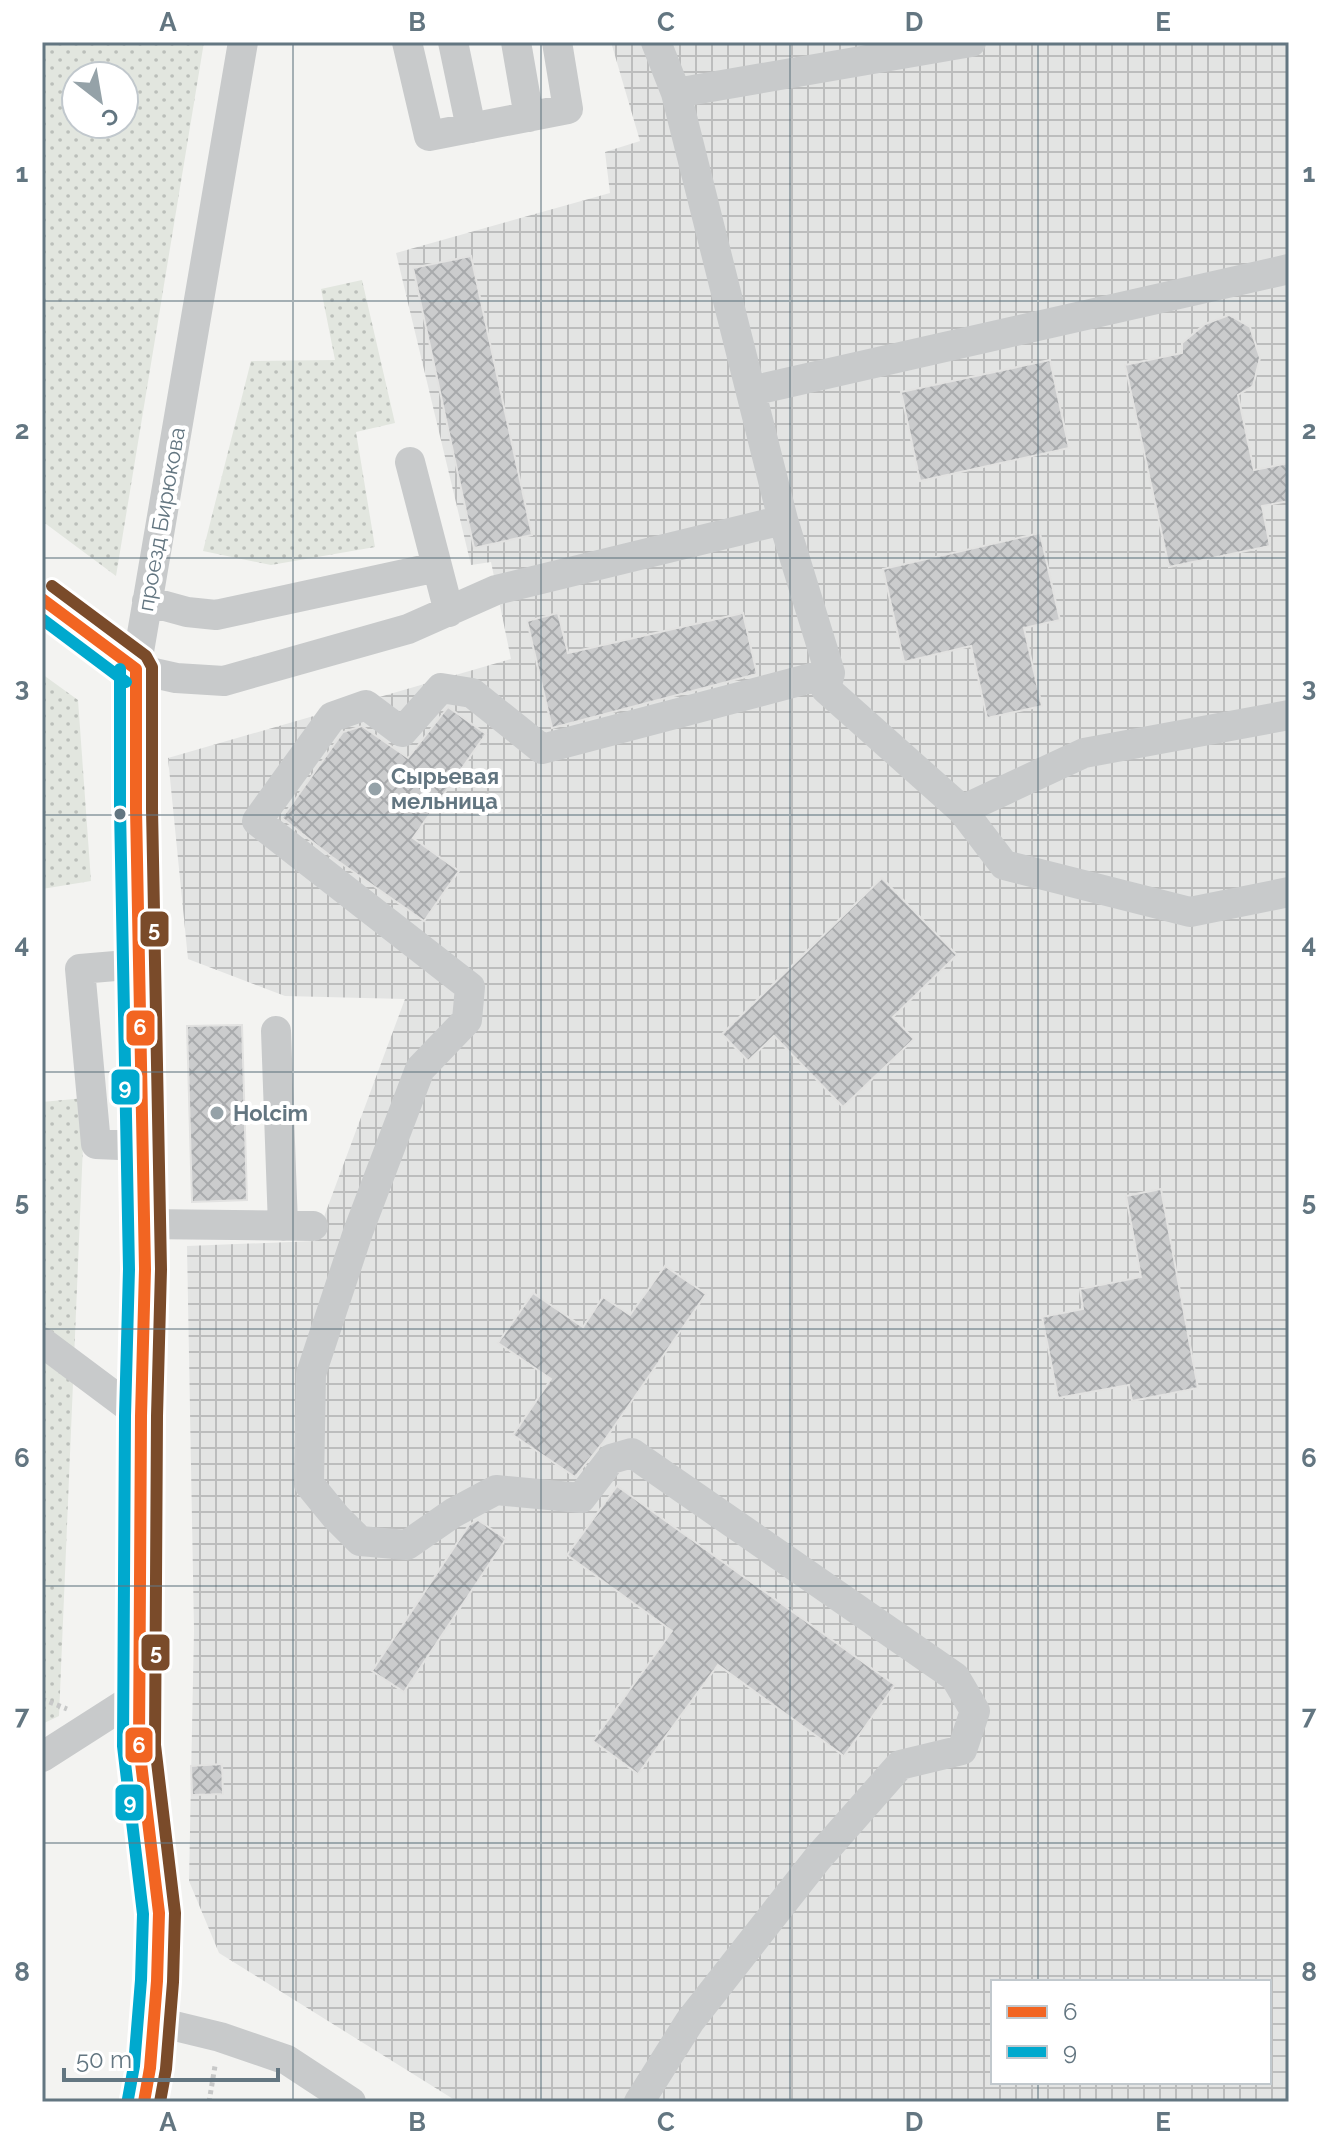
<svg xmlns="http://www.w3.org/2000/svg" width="1331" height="2144" viewBox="0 0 1331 2144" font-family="Raleway,sans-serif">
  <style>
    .industrial { fill: url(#industrial-grid); fill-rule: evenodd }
    .park { fill: url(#park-dots); fill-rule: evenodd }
    .building { fill: url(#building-cross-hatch); stroke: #e2e2e1; stroke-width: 2 }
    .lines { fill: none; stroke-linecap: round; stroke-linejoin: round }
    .path { stroke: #c7c8c8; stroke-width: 5; stroke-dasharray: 4 4; stroke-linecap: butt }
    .minor { stroke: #c8cacb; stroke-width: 30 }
    .bus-1-casing { stroke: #fff; stroke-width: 18 }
    .bus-2-casing { stroke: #fff; stroke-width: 18 }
    .bus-3-casing { stroke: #fff; stroke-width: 18 }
    .bus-1 { stroke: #f26522; stroke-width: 12 }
    .bus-2 { stroke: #00a9ce; stroke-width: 12 }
    .bus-3 { stroke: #7a4b2a; stroke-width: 12 }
    .grid { fill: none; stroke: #637681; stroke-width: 2; stroke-opacity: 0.55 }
    .poi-dot { fill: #95a2a8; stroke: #fff; stroke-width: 3 }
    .bus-dot { fill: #637681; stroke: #fff; stroke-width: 3 }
    .labels { text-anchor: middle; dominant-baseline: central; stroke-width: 8; stroke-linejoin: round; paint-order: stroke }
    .street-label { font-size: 22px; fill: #637681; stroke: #fff }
    .poi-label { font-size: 22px; font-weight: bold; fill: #637681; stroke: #fff; text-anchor: start }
    .line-badge { stroke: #fff; stroke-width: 3 }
    .badge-label { font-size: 22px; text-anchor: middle; font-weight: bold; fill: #fff }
    .neatline { fill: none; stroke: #637681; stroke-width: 3 }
    .grid-label { font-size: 26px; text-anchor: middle; font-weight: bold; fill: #637681 }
  </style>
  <defs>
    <pattern id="industrial-grid" width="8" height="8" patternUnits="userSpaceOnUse" patternTransform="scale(2)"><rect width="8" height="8" fill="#e3e4e3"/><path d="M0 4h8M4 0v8" fill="none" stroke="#bcbdbd"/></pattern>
    <pattern id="park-dots" width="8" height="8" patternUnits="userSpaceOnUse" patternTransform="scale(2)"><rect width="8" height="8" fill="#e2e6df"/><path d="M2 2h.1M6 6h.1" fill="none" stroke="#bbbfba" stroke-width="1.8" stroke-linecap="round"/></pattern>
    <pattern id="building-cross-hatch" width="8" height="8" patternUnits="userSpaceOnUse" patternTransform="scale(2)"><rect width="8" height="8" fill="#cbcccd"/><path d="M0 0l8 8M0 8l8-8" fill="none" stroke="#a8aaac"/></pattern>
  </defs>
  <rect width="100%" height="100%" fill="#f3f3f1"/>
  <path class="industrial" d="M 611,42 L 1289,42 L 1289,2102 L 458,2102 L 219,1953 L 189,1881 L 194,1630 L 187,1246 L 315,1241 L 405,999 L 285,996 L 188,959 L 168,758 L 511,659 L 491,562 L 471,565 L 396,253 L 610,193 L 605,152 L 640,141 ZM 993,1982 L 1269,1982 L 1269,2082 L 993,2082 Z"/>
  <path class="park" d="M 42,42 L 204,42 L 116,576 L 42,521 ZM 76,76 L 124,76 L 124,124 L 76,124 Z
    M 362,280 L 395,423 L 356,432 L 375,547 L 271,565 L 203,551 L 251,361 L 335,360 L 321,289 Z
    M 42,674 L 78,700 L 91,881 L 42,889 Z
    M 85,1098 L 59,1716 L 42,1724 L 42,1102 Z"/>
  <path class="building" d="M 471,256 L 532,535 L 474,548 L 413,268 Z
    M 1229,315 L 1250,327 L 1260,358 L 1253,386 L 1238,395 L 1254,470 L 1289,463 L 1289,501 L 1262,506 L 1270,546 L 1169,567 L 1125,365 L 1182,353 L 1182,343 L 1205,324 Z
    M 1050,360 L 1069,448 L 920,481 L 901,392 Z
    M 1040,533 L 1060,620 L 1024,628 L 1042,706 L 987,718 L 971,646 L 904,662 L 883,569 Z
    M 558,613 L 568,653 L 743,613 L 757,674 L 552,728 L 527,621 Z
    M 448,707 L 486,734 L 413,838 L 459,871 L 424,921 L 332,857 L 282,818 L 343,732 L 362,726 L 408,758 Z
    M 882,878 L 957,955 L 893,1017 L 914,1039 L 843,1107 L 774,1036 L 748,1061 L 722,1034 Z
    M 242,1025 L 247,1200 L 192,1202 L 187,1026 Z
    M 1161,1189 L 1198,1388 L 1132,1401 L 1129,1385 L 1058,1398 L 1042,1317 L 1083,1309 L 1080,1289 L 1141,1277 L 1126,1196 Z
    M 665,1266 L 706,1294 L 602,1444 L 575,1477 L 513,1435 L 551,1379 L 498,1343 L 533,1293 L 583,1327 L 603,1297 L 630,1315 Z
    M 617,1486 L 895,1685 L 844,1756 L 718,1665 L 638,1774 L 593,1741 L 672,1631 L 567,1555 Z
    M 478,1520 L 506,1539 L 404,1692 L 372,1671 L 469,1525 Z
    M 222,1764 L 223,1794 L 192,1795 L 191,1766 Z"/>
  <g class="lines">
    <path class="path" d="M 42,1699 L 67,1709
      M 209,2102 L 215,2066"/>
    <path class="minor" d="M 407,42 L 429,136 L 568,109 L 557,42
      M 453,42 L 471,128
      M 516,42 L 529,117
      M 656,42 L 676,93 L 783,520 L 830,673 L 826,689 L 962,810 L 1084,753 L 1289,715
      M 676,93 L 971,42
      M 751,391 L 1289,269
      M 410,462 L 449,612
      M 42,599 L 136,669 L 176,678 L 224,681 L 408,629 L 496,590 L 783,520
      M 147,601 L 187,612 L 216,615 L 437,567
      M 962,810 L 1004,865 L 1190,912 L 1289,892
      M 139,964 L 80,969 L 96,1144 L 143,1146
      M 276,1031 L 283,1226
      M 144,1224 L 313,1226
      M 42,1342 L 141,1416
      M 42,1757 L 139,1695
      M 154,2021 L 220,2037 L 287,2060 L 351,2102
      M 144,2102 L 150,2068 L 157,1981 L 159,1913 L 139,1746 L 141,1416 L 145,1269 L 136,809 L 136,669 L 243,42
      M 639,2102 L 690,2021 L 818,1858 L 900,1765 L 962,1750 L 975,1711 L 955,1677 L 632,1453 L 611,1459 L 581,1498 L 496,1490 L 453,1513 L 407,1545 L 360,1541 L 336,1517 L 309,1484 L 311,1374 L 358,1232 L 420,1069 L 467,1020 L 470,987 L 257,821 L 332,717 L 366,705 L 402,732 L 441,688 L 472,693 L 542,749 L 830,673"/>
    <defs>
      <path id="bus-1" d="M 42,599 L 136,669
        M 136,669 L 136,809 L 145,1269 L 141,1416 L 139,1746 L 159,1913 L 157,1981 L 150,2068 L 144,2102"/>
      <path id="bus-2" d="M 42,619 L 126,682
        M 120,669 L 120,809 L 129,1269 L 125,1416 L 123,1746 L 143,1914 L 141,1980 L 134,2066 L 128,2099"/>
      <path id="bus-3" d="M 52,586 L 146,656 L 152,667 L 152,809 L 161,1269 L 157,1416 L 155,1745 L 175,1913 L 173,1982 L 166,2069 L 160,2102"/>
    </defs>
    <use href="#bus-1" class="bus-1-casing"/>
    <use href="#bus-2" class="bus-2-casing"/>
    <use href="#bus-3" class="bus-3-casing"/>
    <use href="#bus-1" class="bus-1"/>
    <use href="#bus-2" class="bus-2"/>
    <use href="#bus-3" class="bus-3"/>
  </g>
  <path class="grid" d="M 293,42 L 293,2102M 541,42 L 541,2102M 790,42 L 790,2102M 1038,42 L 1038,1982M 42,301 L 1289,301M 42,558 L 1289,558M 42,815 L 1289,815M 42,1072 L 1289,1072M 42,1329 L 1289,1329M 42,1586 L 1289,1586M 42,1843 L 1289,1843M 1038,2082 L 1038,2102"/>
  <g class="poi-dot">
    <circle cx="375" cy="789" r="8"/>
    <circle cx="217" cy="1113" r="8"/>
  </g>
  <circle class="bus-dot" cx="120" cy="814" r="7"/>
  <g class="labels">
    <g class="street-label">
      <text transform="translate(161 519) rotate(-80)">проезд Бирюкова</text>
    </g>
    <g class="poi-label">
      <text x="391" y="776">Сырьевая<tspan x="391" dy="25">мельница</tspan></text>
      <text x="233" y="1113">Holcim</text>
    </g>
  </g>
  <g class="line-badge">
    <rect x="139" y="910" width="31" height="38" rx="8" fill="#7a4b2a"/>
    <rect x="125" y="1009" width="31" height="38" rx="8" fill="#f26522"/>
    <rect x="110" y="1068" width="31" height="38" rx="8" fill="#00a9ce"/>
    <rect x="140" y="1633" width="31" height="39" rx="8" fill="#7a4b2a"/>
    <rect x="124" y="1726" width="30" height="38" rx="8" fill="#f26522"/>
    <rect x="114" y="1783" width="31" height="39" rx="8" fill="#00a9ce"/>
  </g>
  <g class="badge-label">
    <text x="154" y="937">5</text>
    <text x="140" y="1035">6</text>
    <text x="125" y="1095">9</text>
    <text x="156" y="1660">5</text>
    <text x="139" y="1753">6</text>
    <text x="130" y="1810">9</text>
  </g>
  <rect width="1331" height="2144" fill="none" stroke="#ffffff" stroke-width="88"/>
  <rect x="991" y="1980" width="280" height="104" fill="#ffffff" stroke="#c1c8cd" stroke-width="2"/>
  <rect x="1007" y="2006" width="40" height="12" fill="#f26522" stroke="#c1c8cd" stroke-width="2"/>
  <text x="1063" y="2020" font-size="24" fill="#637681">6</text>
  <rect x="1007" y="2046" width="40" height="12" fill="#00a9ce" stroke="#c1c8cd" stroke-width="2"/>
  <text x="1063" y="2060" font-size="24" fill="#637681">9</text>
  <g transform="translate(100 100) rotate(149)"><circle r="38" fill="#ffffff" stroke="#c1c8cd" stroke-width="2"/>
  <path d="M0-6L14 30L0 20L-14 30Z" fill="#95a2a8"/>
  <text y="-12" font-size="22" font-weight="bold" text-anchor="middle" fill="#637681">С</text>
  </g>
  <path d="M64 2068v12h214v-12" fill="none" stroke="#637681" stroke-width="4"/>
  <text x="76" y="2068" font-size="24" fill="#637681" stroke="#ffffff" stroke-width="6" paint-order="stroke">50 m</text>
  <rect x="44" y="44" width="1243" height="2056" class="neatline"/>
  <g class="grid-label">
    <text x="168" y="31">A</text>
    <text x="417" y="31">B</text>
    <text x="666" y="31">C</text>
    <text x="914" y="31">D</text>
    <text x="1163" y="31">E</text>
    <text x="22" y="182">1</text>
    <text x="1309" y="182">1</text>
    <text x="22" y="439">2</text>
    <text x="1309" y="439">2</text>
    <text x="22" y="696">3</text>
    <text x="1309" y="696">3</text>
    <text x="22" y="953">4</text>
    <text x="1309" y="953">4</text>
    <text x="22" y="1210">5</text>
    <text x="1309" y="1210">5</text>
    <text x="22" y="1467">6</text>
    <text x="1309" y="1467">6</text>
    <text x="22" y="1724">7</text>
    <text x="1309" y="1724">7</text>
    <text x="22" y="1981">8</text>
    <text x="1309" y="1981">8</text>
    <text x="168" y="2131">A</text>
    <text x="417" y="2131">B</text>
    <text x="666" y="2131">C</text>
    <text x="914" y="2131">D</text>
    <text x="1163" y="2131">E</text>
  </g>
</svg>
